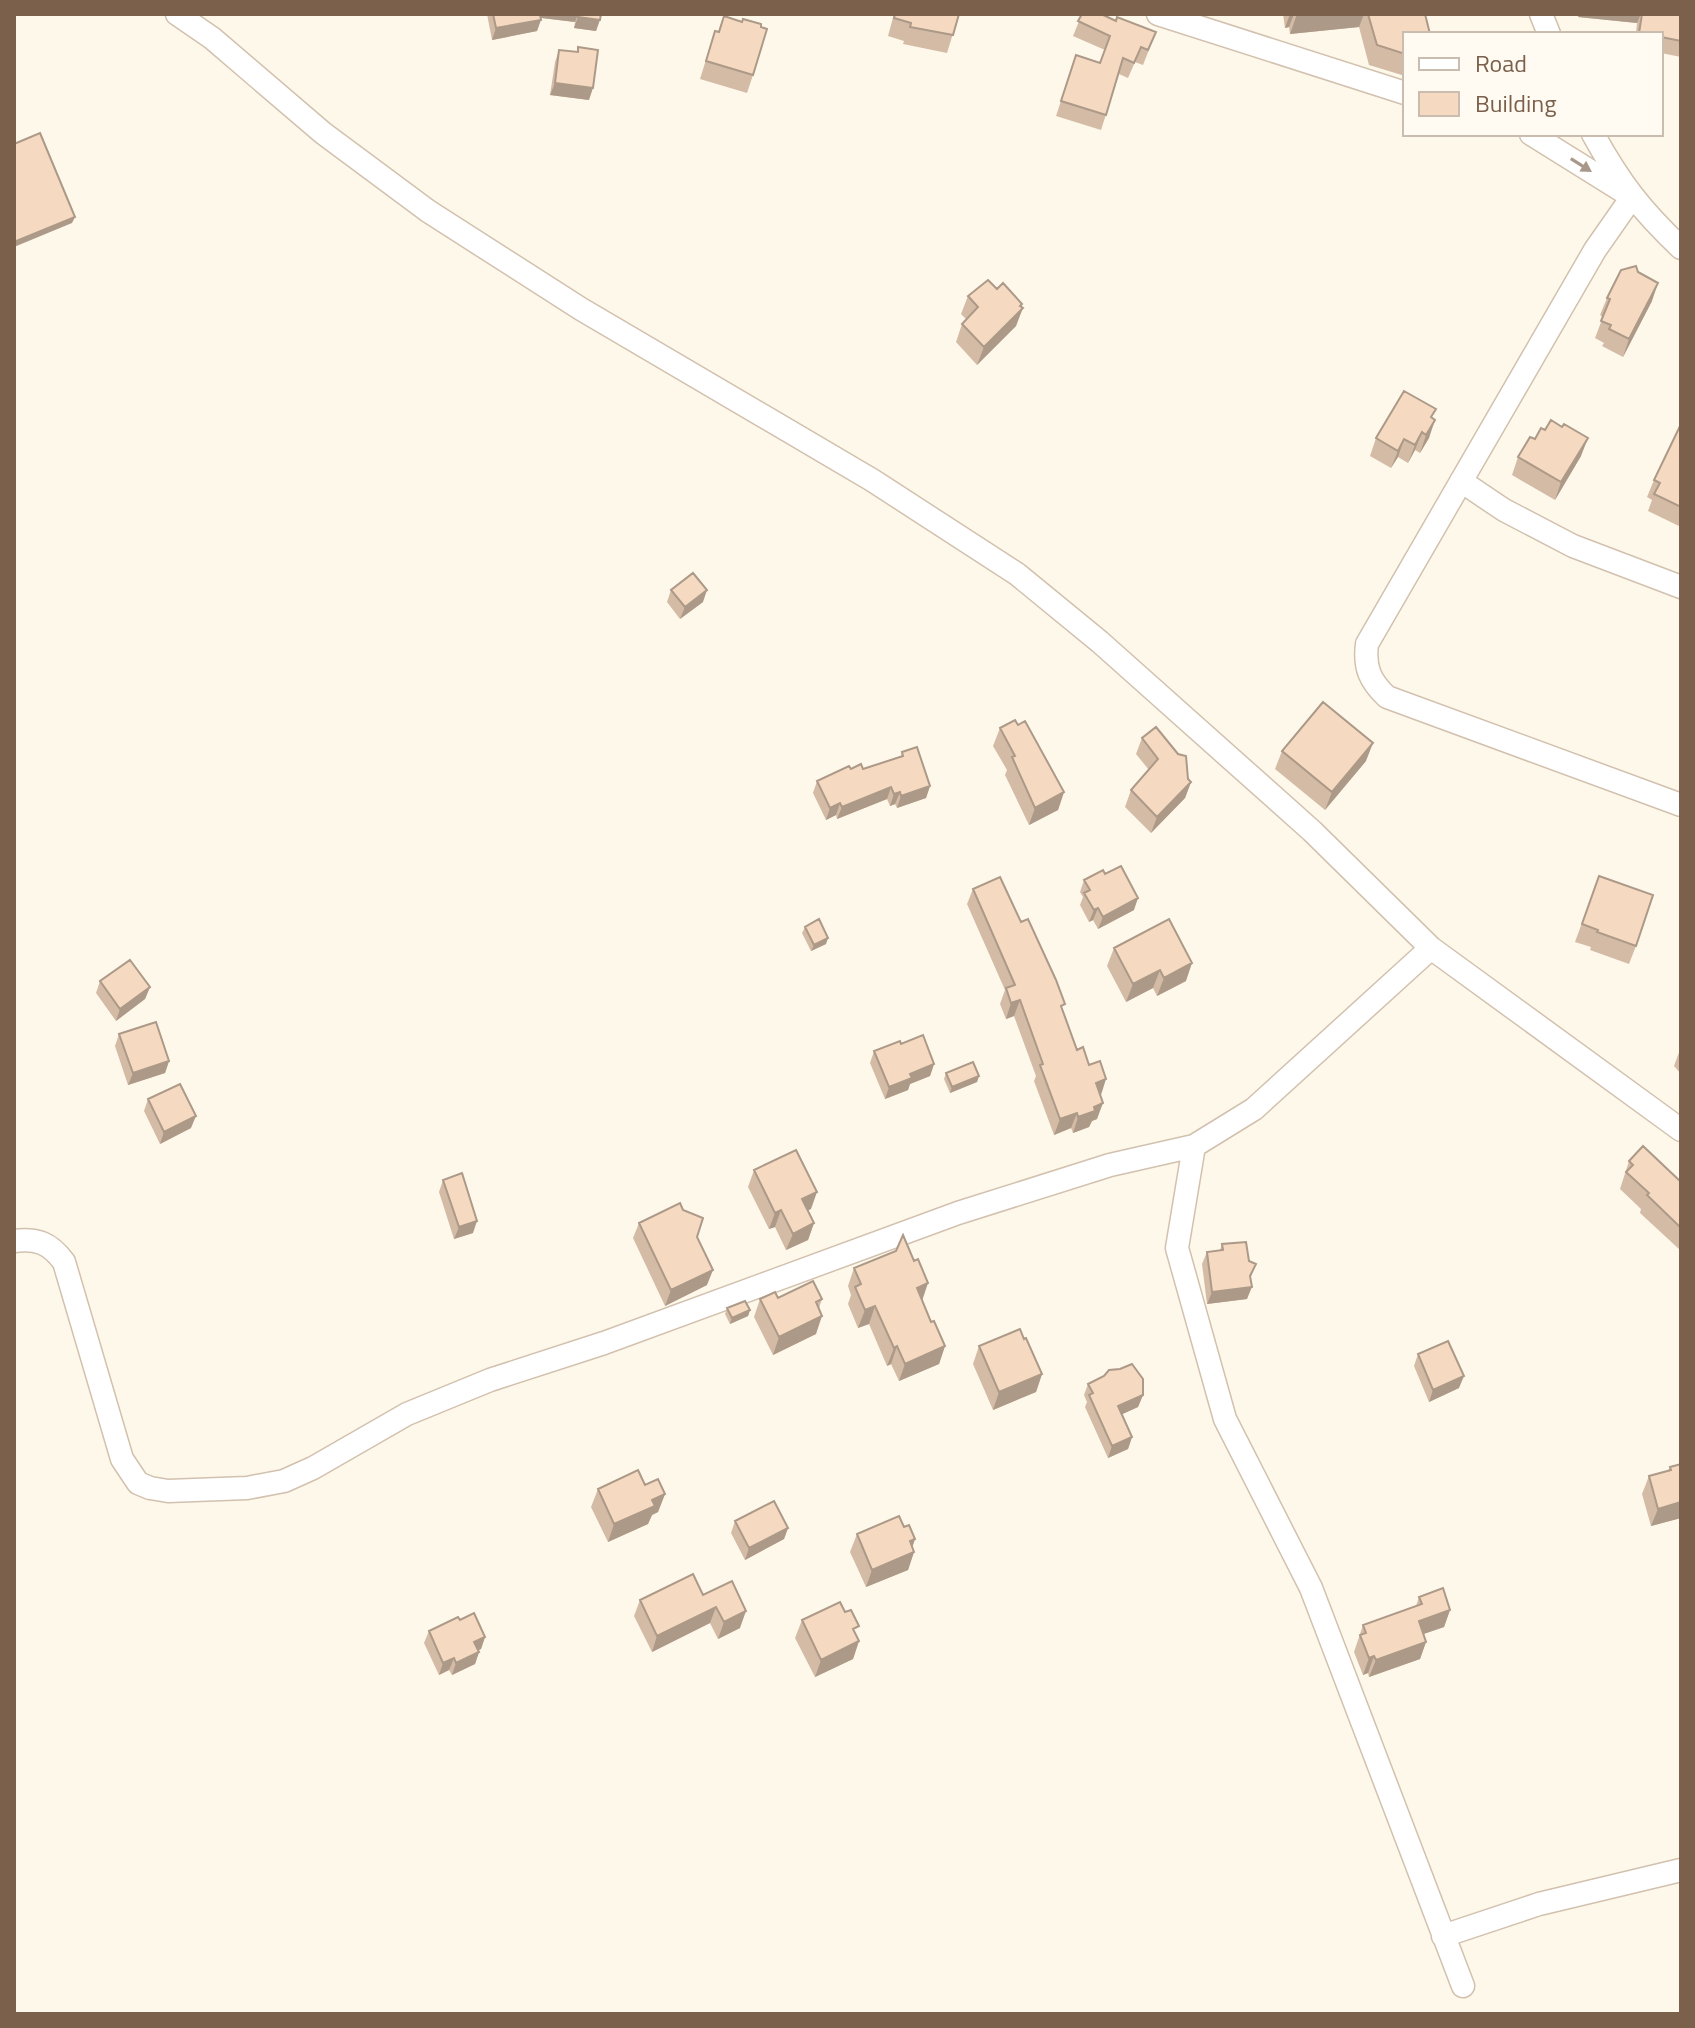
<svg xmlns="http://www.w3.org/2000/svg" width="1695" height="2028" viewBox="0 0 1695 2028" font-family="'Titillium Web',sans-serif">
  <style>
    .lines { fill: none; stroke-linecap: round; stroke-linejoin: round }
    .minor-casing { stroke: #d2c1ae; stroke-width: 25 }
    .minor { stroke: #fff; stroke-width: 22 }
    .wall { fill: #d3bba6 }
    .shaded-wall { fill: #ac9987 }
    .building { fill: #f5dac1; stroke: #ac9987; stroke-width: 2 }
    .oneway { fill: #a9988a }
  </style>
  <rect width="100%" height="100%" fill="#fef8eb"/>
  <g class="lines">
    <defs>
      <path id="minor" d="M 177,14 L 212,38 L 323,133 L 428,211 L 581,309 L 872,480 L 1017,574 L 1100,642 L 1312,831 L 1431,948 L 1681,1130
        M 1158,14 L 1405,93
        M 1541,14 L 1549,34
        M 1531,134 L 1632,197 L 1595,250 L 1367,644 C 1364,668 1370,681 1387,697 L 1681,805
        M 1593,134 C 1620,183 1641,210 1681,248
        M 1461,481 L 1504,510 L 1573,546 L 1681,587
        M 1194,1146 L 1177,1248 L 1225,1419 L 1311,1588 L 1463,1986
        M 14,1241 C 37,1238 50,1243 64,1262 L 122,1459 L 138,1483 L 150,1488 L 168,1491 L 247,1488 L 284,1481 L 313,1468 L 407,1414 L 490,1380 L 604,1343 L 958,1213 L 1110,1165 L 1194,1146 L 1254,1109 L 1431,948
        M 1443,1936 L 1539,1904 L 1681,1870"/>
    </defs>
    <use href="#minor" class="minor-casing"/>
    <use href="#minor" class="minor"/>
  </g>
  <path class="wall" d="M 487,14 L 601,14 L 596,31 L 574,28 L 575,22 L 541,18 L 537,31 L 492,40 Z
    M 894,14 L 959,14 L 947,53 L 903,44 L 904,41 L 888,36 Z
    M 1082,14 L 1116,21 L 1156,32 L 1143,65 L 1135,62 L 1128,78 L 1119,74 L 1101,130 L 1056,116 L 1076,55 L 1100,63 L 1105,50 L 1073,36 Z
    M 1283,14 L 1425,14 L 1405,34 L 1405,76 L 1369,65 L 1359,27 L 1290,34 L 1289,27 L 1285,28 Z
    M 1579,14 L 1681,14 L 1681,57 L 1661,53 L 1661,34 L 1636,34 L 1637,23 L 1578,17 Z
    M 724,16 L 753,75 L 747,93 L 700,79 L 715,31 L 718,32 Z
    M 578,47 L 589,100 L 550,95 L 555,62 L 559,50 L 577,52 Z
    M 1638,272 L 1652,301 L 1623,357 L 1602,346 L 1604,343 L 1595,338 L 1603,317 L 1600,315 L 1607,298 Z
    M 997,289 L 1021,307 L 1016,326 L 977,365 L 956,342 L 962,324 L 966,319 L 961,314 L 968,296 Z
    M 1433,418 L 1429,438 L 1420,453 L 1415,450 L 1408,463 L 1398,457 L 1391,468 L 1370,456 L 1376,438 Z
    M 1681,424 L 1681,527 L 1648,511 L 1652,500 L 1647,497 L 1654,480 Z
    M 1562,427 L 1581,456 L 1555,500 L 1512,475 L 1518,457 L 1535,439 L 1545,430 Z
    M 671,590 L 703,602 L 680,619 L 667,602 Z
    M 1000,728 L 1064,792 L 1058,810 L 1029,825 L 1005,775 L 1007,770 L 993,746 Z
    M 1142,738 L 1191,782 L 1185,798 L 1151,833 L 1125,807 L 1131,790 L 1149,770 L 1136,754 Z
    M 1282,751 L 1366,761 L 1325,810 L 1275,769 Z
    M 902,752 L 930,786 L 926,798 L 897,808 L 895,804 L 890,806 L 887,799 L 837,819 L 836,815 L 826,820 L 813,793 L 817,781 L 851,769 L 863,769 L 901,756 Z
    M 1599,876 L 1636,946 L 1629,964 L 1590,950 L 1591,947 L 1575,942 Z
    M 1084,880 L 1134,910 L 1098,929 L 1093,920 L 1089,922 L 1080,905 L 1083,897 L 1080,892 Z
    M 973,889 L 1021,922 L 1063,1010 L 1077,1050 L 1100,1095 L 1097,1119 L 1092,1121 L 1089,1127 L 1073,1133 L 1071,1128 L 1054,1135 L 1034,1081 L 1036,1076 L 1014,1016 L 1006,1019 L 1000,1004 L 1005,990 L 967,904 Z
    M 805,927 L 826,944 L 811,951 L 802,933 Z
    M 1114,948 L 1186,981 L 1157,996 L 1153,988 L 1126,1002 L 1107,966 Z
    M 100,981 L 150,987 L 145,999 L 116,1021 L 96,993 Z
    M 119,1034 L 169,1061 L 165,1073 L 128,1085 L 115,1046 Z
    M 901,1044 L 934,1064 L 930,1076 L 910,1084 L 908,1090 L 885,1099 L 870,1063 L 874,1051 Z
    M 1681,1047 L 1681,1074 L 1674,1066 Z
    M 946,1073 L 979,1076 L 977,1082 L 950,1093 L 944,1079 Z
    M 148,1099 L 191,1128 L 160,1144 L 144,1111 Z
    M 1629,1161 L 1681,1182 L 1681,1249 L 1680,1250 L 1640,1213 L 1641,1209 L 1620,1189 Z
    M 754,1170 L 811,1209 L 808,1210 L 814,1223 L 808,1240 L 786,1250 L 775,1227 L 769,1229 L 748,1187 Z
    M 443,1180 L 473,1233 L 454,1239 L 439,1192 Z
    M 639,1223 L 697,1237 L 707,1285 L 665,1306 L 633,1238 Z
    M 1222,1244 L 1251,1279 L 1247,1299 L 1207,1304 L 1202,1264 L 1207,1252 L 1220,1250 Z
    M 854,1268 L 922,1301 L 931,1322 L 945,1346 L 939,1364 L 899,1381 L 891,1364 L 887,1366 L 869,1324 L 858,1328 L 848,1304 L 851,1295 L 848,1286 Z
    M 778,1298 L 822,1299 L 819,1308 L 816,1334 L 773,1355 L 754,1317 L 760,1299 Z
    M 727,1308 L 750,1310 L 748,1316 L 730,1324 L 725,1314 Z
    M 1024,1339 L 1042,1374 L 1036,1392 L 993,1410 L 973,1364 L 979,1346 Z
    M 1418,1354 L 1459,1388 L 1429,1402 L 1414,1366 Z
    M 1104,1376 L 1143,1395 L 1138,1407 L 1122,1414 L 1132,1437 L 1128,1449 L 1108,1458 L 1085,1407 L 1087,1402 L 1084,1395 L 1088,1384 Z
    M 1681,1464 L 1681,1518 L 1651,1526 L 1642,1494 L 1649,1476 L 1668,1471 L 1670,1467 Z
    M 645,1485 L 665,1494 L 658,1512 L 652,1515 L 648,1524 L 608,1542 L 591,1507 L 598,1489 Z
    M 735,1521 L 788,1528 L 784,1539 L 745,1560 L 731,1533 Z
    M 904,1527 L 915,1539 L 912,1547 L 914,1552 L 908,1570 L 866,1587 L 850,1552 L 857,1534 Z
    M 703,1595 L 740,1628 L 718,1639 L 710,1623 L 652,1652 L 634,1616 L 640,1600 Z
    M 1419,1597 L 1450,1610 L 1444,1627 L 1423,1634 L 1426,1642 L 1420,1659 L 1369,1677 L 1368,1673 L 1363,1675 L 1354,1652 L 1363,1625 L 1416,1606 Z
    M 845,1612 L 859,1641 L 853,1659 L 815,1677 L 795,1638 L 802,1620 Z
    M 460,1620 L 485,1637 L 481,1649 L 478,1650 L 479,1652 L 475,1664 L 452,1675 L 449,1670 L 439,1675 L 424,1643 L 429,1631 Z"/>
  <path class="shaded-wall" d="M 535,14 L 578,14 L 575,22 L 534,17 Z
    M 1290,14 L 1294,14 L 1289,27 L 1285,28 Z
    M 1297,14 L 1364,14 L 1359,27 L 1290,34 Z
    M 1580,14 L 1641,14 L 1637,23 L 1578,17 Z
    M 578,17 L 600,20 L 596,31 L 574,28 Z
    M 541,20 L 537,31 L 492,40 L 496,28 Z
    M 555,83 L 593,88 L 589,100 L 550,95 Z
    M 75,217 L 72,223 L 14,247 L 14,242 Z
    M 1658,283 L 1652,301 L 1623,357 L 1629,339 Z
    M 1022,304 L 1020,311 L 1023,308 L 1016,326 L 977,365 L 984,347 Z
    M 1435,420 L 1429,438 L 1420,453 L 1426,435 Z
    M 1422,432 L 1415,450 L 1408,463 L 1415,445 Z
    M 1588,438 L 1581,456 L 1555,500 L 1561,482 Z
    M 1404,439 L 1398,457 L 1391,468 L 1398,451 Z
    M 707,590 L 703,602 L 680,619 L 685,607 Z
    M 1373,743 L 1366,761 L 1325,810 L 1332,792 Z
    M 1191,782 L 1185,798 L 1151,833 L 1157,817 Z
    M 930,786 L 926,798 L 897,808 L 901,796 Z
    M 891,787 L 887,799 L 837,819 L 842,807 Z
    M 900,792 L 895,804 L 890,806 L 894,794 Z
    M 1064,792 L 1058,810 L 1029,825 L 1035,808 Z
    M 840,803 L 836,815 L 826,820 L 830,808 Z
    M 1138,898 L 1134,910 L 1098,929 L 1103,917 Z
    M 1098,908 L 1093,920 L 1089,922 L 1094,910 Z
    M 828,938 L 826,944 L 811,951 L 814,945 Z
    M 1192,963 L 1186,981 L 1157,996 L 1164,978 Z
    M 1160,970 L 1153,988 L 1126,1002 L 1133,984 Z
    M 150,987 L 145,999 L 116,1021 L 120,1009 Z
    M 1020,1000 L 1014,1016 L 1006,1019 L 1011,1003 Z
    M 169,1061 L 165,1073 L 128,1085 L 133,1073 Z
    M 934,1064 L 930,1076 L 910,1084 L 908,1090 L 885,1099 L 889,1087 L 910,1074 Z
    M 979,1076 L 977,1082 L 950,1093 L 952,1087 Z
    M 1106,1079 L 1101,1095 L 1096,1083 Z
    M 1103,1103 L 1097,1119 L 1092,1121 L 1089,1127 L 1073,1133 L 1078,1117 L 1094,1107 Z
    M 1077,1113 L 1071,1128 L 1054,1135 L 1060,1119 Z
    M 196,1116 L 191,1128 L 160,1144 L 164,1132 Z
    M 817,1192 L 811,1209 L 796,1216 L 802,1199 Z
    M 781,1210 L 775,1227 L 769,1229 L 775,1213 Z
    M 477,1221 L 473,1233 L 454,1239 L 459,1227 Z
    M 814,1223 L 808,1240 L 786,1250 L 793,1234 Z
    M 1256,1264 L 1246,1288 L 1252,1287 L 1247,1299 L 1207,1304 L 1212,1292 L 1250,1276 Z
    M 713,1270 L 707,1285 L 665,1306 L 671,1290 Z
    M 928,1283 L 922,1301 L 917,1288 Z
    M 875,1306 L 869,1324 L 858,1328 L 865,1310 Z
    M 750,1310 L 748,1316 L 730,1324 L 732,1318 Z
    M 822,1316 L 816,1334 L 773,1355 L 779,1337 Z
    M 897,1346 L 891,1364 L 887,1366 L 894,1348 Z
    M 945,1346 L 939,1364 L 899,1381 L 905,1364 Z
    M 1042,1374 L 1036,1392 L 993,1410 L 999,1392 Z
    M 1464,1376 L 1459,1388 L 1429,1402 L 1433,1390 Z
    M 1143,1395 L 1138,1407 L 1114,1418 L 1118,1406 Z
    M 1132,1437 L 1128,1449 L 1108,1458 L 1112,1446 Z
    M 665,1494 L 658,1512 L 652,1515 L 648,1524 L 608,1542 L 614,1524 L 652,1500 Z
    M 1681,1502 L 1681,1518 L 1651,1526 L 1658,1509 Z
    M 788,1528 L 784,1539 L 745,1560 L 749,1548 Z
    M 915,1539 L 910,1554 L 914,1552 L 908,1570 L 866,1587 L 872,1570 L 910,1541 Z
    M 716,1607 L 710,1623 L 652,1652 L 657,1636 Z
    M 1450,1610 L 1444,1627 L 1412,1638 L 1419,1621 Z
    M 746,1611 L 740,1628 L 718,1639 L 724,1622 Z
    M 485,1637 L 481,1649 L 470,1654 L 474,1642 Z
    M 859,1641 L 853,1659 L 815,1677 L 821,1660 Z
    M 1426,1642 L 1420,1659 L 1369,1677 L 1376,1660 Z
    M 479,1652 L 475,1664 L 452,1675 L 456,1663 Z
    M 1374,1656 L 1368,1673 L 1363,1675 L 1369,1658 Z
    M 454,1658 L 449,1670 L 439,1675 L 443,1663 Z"/>
  <path class="building" d="M 493,14 L 540,14 L 541,20 L 496,28 Z
    M 579,14 L 601,14 L 600,20 L 578,17 Z
    M 895,14 L 959,14 L 953,35 L 910,27 L 911,23 L 894,18 Z
    M 1082,14 L 1101,14 L 1116,21 L 1117,17 L 1156,32 L 1148,50 L 1141,47 L 1134,63 L 1123,58 L 1106,115 L 1061,101 L 1076,55 L 1100,63 L 1110,36 L 1078,21 Z
    M 1368,14 L 1425,14 L 1430,34 L 1405,34 L 1405,54 L 1377,45 Z
    M 1642,14 L 1681,14 L 1681,41 L 1661,37 L 1661,34 L 1639,33 Z
    M 724,16 L 742,22 L 743,19 L 761,24 L 761,27 L 767,29 L 753,75 L 706,61 L 715,31 L 719,32 Z
    M 578,47 L 598,50 L 593,88 L 555,83 L 559,50 L 578,52 Z
    M 40,133 L 75,217 L 14,242 L 14,144 Z
    M 1636,266 L 1638,272 L 1658,283 L 1629,339 L 1609,329 L 1611,325 L 1601,321 L 1610,299 L 1607,298 L 1621,270 Z
    M 988,280 L 997,289 L 1003,283 L 1022,304 L 1020,306 L 1023,308 L 984,347 L 962,324 L 978,307 L 968,296 Z
    M 1404,391 L 1436,409 L 1431,417 L 1435,420 L 1426,435 L 1422,432 L 1415,445 L 1404,439 L 1398,451 L 1376,438 Z
    M 1551,420 L 1562,427 L 1564,424 L 1588,438 L 1561,482 L 1518,457 L 1530,437 L 1535,439 L 1541,428 L 1545,430 Z
    M 1681,424 L 1681,507 L 1654,494 L 1660,483 L 1654,480 Z
    M 693,573 L 707,590 L 685,607 L 671,590 Z
    M 1323,702 L 1373,743 L 1332,792 L 1282,751 Z
    M 1015,720 L 1018,725 L 1025,721 L 1064,792 L 1035,808 L 1012,757 L 1015,756 L 1000,728 Z
    M 1156,727 L 1178,754 L 1186,756 L 1188,779 L 1191,782 L 1157,817 L 1131,790 L 1158,759 L 1142,738 Z
    M 917,747 L 930,786 L 901,796 L 900,792 L 894,794 L 891,787 L 842,807 L 840,803 L 830,808 L 817,781 L 849,766 L 851,769 L 861,764 L 863,769 L 903,756 L 902,752 Z
    M 1121,866 L 1138,898 L 1103,917 L 1098,908 L 1094,910 L 1084,893 L 1090,890 L 1084,880 L 1103,870 L 1105,874 Z
    M 1599,876 L 1653,895 L 1636,946 L 1597,932 L 1598,930 L 1582,924 Z
    M 1000,877 L 1021,922 L 1028,919 L 1056,980 L 1065,1004 L 1061,1006 L 1077,1050 L 1083,1047 L 1089,1065 L 1100,1061 L 1106,1079 L 1096,1083 L 1103,1103 L 1094,1107 L 1095,1111 L 1078,1117 L 1077,1113 L 1060,1119 L 1040,1065 L 1043,1064 L 1020,1000 L 1011,1003 L 1006,988 L 1015,985 L 973,889 Z
    M 819,919 L 828,938 L 814,945 L 805,927 Z
    M 1169,919 L 1192,963 L 1164,978 L 1160,970 L 1133,984 L 1114,948 Z
    M 130,960 L 150,987 L 120,1009 L 100,981 Z
    M 156,1022 L 169,1061 L 133,1073 L 119,1034 Z
    M 923,1035 L 934,1064 L 910,1074 L 912,1078 L 889,1087 L 874,1051 L 900,1041 L 901,1044 Z
    M 973,1062 L 979,1076 L 952,1087 L 946,1073 Z
    M 180,1084 L 196,1116 L 164,1132 L 148,1099 Z
    M 1643,1146 L 1681,1182 L 1681,1228 L 1647,1195 L 1649,1193 L 1626,1172 L 1633,1165 L 1629,1161 Z
    M 796,1150 L 817,1192 L 802,1199 L 814,1223 L 793,1234 L 781,1210 L 775,1213 L 754,1170 Z
    M 462,1173 L 477,1221 L 459,1227 L 443,1180 Z
    M 680,1203 L 683,1210 L 703,1218 L 697,1237 L 713,1270 L 671,1290 L 639,1223 Z
    M 903,1235 L 914,1261 L 918,1259 L 928,1283 L 917,1288 L 931,1322 L 934,1321 L 945,1346 L 905,1364 L 897,1346 L 894,1348 L 875,1306 L 865,1310 L 855,1287 L 861,1284 L 854,1268 L 896,1251 Z
    M 1246,1242 L 1249,1261 L 1256,1264 L 1250,1276 L 1252,1287 L 1212,1292 L 1207,1252 L 1223,1250 L 1222,1244 Z
    M 813,1281 L 822,1299 L 816,1302 L 822,1316 L 779,1337 L 760,1299 L 775,1292 L 778,1298 Z
    M 745,1301 L 750,1310 L 732,1318 L 727,1308 Z
    M 1020,1329 L 1024,1339 L 1026,1338 L 1042,1374 L 999,1392 L 979,1346 Z
    M 1448,1341 L 1464,1376 L 1433,1390 L 1418,1354 Z
    M 1132,1364 L 1143,1379 L 1143,1395 L 1118,1406 L 1132,1437 L 1112,1446 L 1089,1395 L 1093,1393 L 1088,1384 L 1104,1376 L 1109,1370 L 1120,1369 Z
    M 1681,1464 L 1681,1502 L 1658,1509 L 1649,1476 L 1671,1470 L 1670,1467 Z
    M 638,1470 L 645,1485 L 658,1479 L 665,1494 L 652,1500 L 655,1506 L 614,1524 L 598,1489 Z
    M 774,1501 L 788,1528 L 749,1548 L 735,1521 Z
    M 899,1516 L 904,1527 L 909,1525 L 915,1539 L 910,1541 L 914,1552 L 872,1570 L 857,1534 Z
    M 693,1574 L 703,1595 L 732,1581 L 746,1611 L 724,1622 L 716,1607 L 657,1636 L 640,1600 Z
    M 1443,1588 L 1450,1610 L 1419,1621 L 1426,1642 L 1376,1660 L 1374,1656 L 1369,1658 L 1360,1635 L 1366,1633 L 1363,1625 L 1422,1604 L 1419,1597 Z
    M 840,1602 L 845,1612 L 851,1610 L 859,1626 L 853,1629 L 859,1641 L 821,1660 L 802,1620 Z
    M 474,1613 L 485,1637 L 474,1642 L 479,1652 L 456,1663 L 454,1658 L 443,1663 L 429,1631 L 458,1617 L 460,1620 Z"/>
  <defs><path id="oneway-solid" d="M-6-.8H1V-3.2L6.5 0L1 3.2V.8H-6Z" transform="scale(2)"/></defs>
  <use class="oneway" href="#oneway-solid" transform="translate(1581 165) rotate(32)"/>
  <rect width="1695" height="2028" fill="none" stroke="#7b604b" stroke-width="32"/>
  <rect x="1403" y="32" width="260" height="104" fill="#fffbf2" stroke="#cabdaf" stroke-width="2"/>
  <rect x="1419" y="58" width="40" height="12" fill="#ffffff" stroke="#cabdaf" stroke-width="2"/>
  <text x="1475" y="72" font-size="24" fill="#7b604b">Road</text>
  <rect x="1419" y="92" width="40" height="24" fill="#f5dac1" stroke="#cabdaf" stroke-width="2"/>
  <text x="1475" y="112" font-size="24" fill="#7b604b">Building</text>
</svg>
